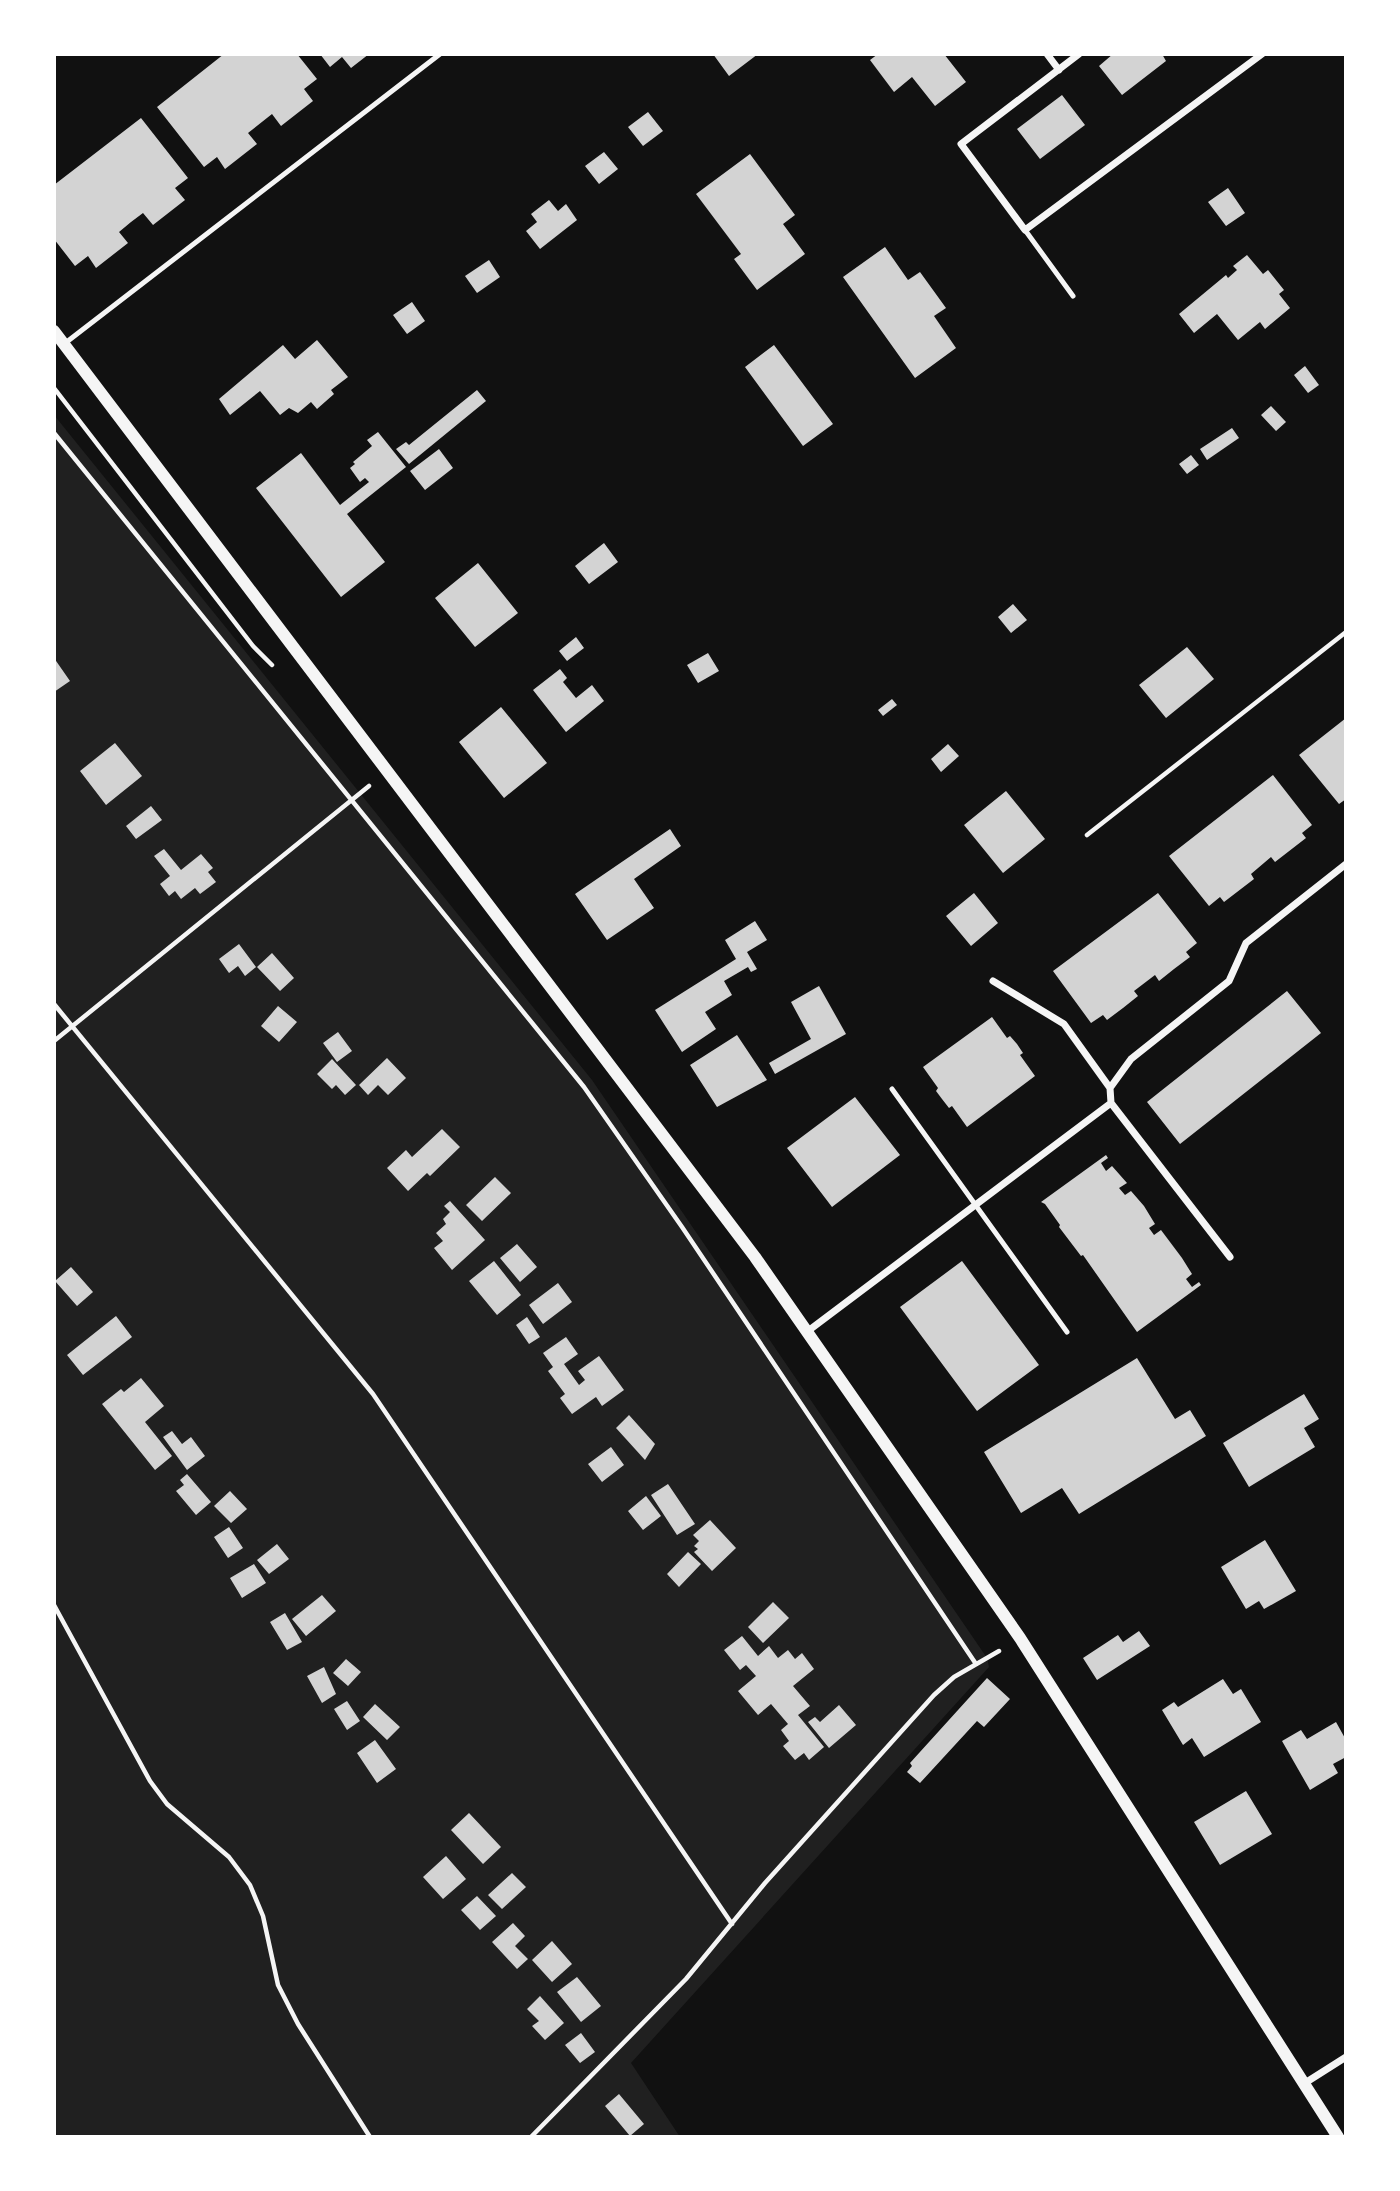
<svg xmlns="http://www.w3.org/2000/svg" width="1400" height="2191" viewBox="0 0 1400 2191" font-family="Arial,sans-serif">
  <style>
    .green { fill: #202020 }
    .building { fill: #d3d3d3 }
    .lines { fill: none; stroke-linecap: round; stroke-linejoin: round }
    .path { stroke: #f5f5f5; stroke-width: 4.5 }
    .service { stroke: #f5f5f5; stroke-width: 5 }
    .minor { stroke: #f5f5f5; stroke-width: 7 }
    .tertiary { stroke: #f5f5f5; stroke-width: 12 }
  </style>
  <rect width="100%" height="100%" fill="#111"/>
  <path class="green" d="M 54,415 L 592,1080 L 987,1658 L 989,1667 L 631,2063 L 680,2137 L 54,2137 Z"/>
  <path class="building" d="M 224,54 L 297,54 L 317,79 L 304,89 L 313,101 L 281,126 L 272,114 L 248,133 L 257,144 L 225,169 L 217,157 L 204,167 L 157,107 Z
    M 320,54 L 369,54 L 351,68 L 342,57 L 330,67 Z
    M 713,54 L 758,54 L 729,76 Z
    M 878,54 L 944,54 L 966,82 L 935,106 L 912,77 L 894,92 L 870,60 Z
    M 1113,54 L 1162,54 L 1166,61 L 1122,95 L 1099,66 Z
    M 1062,95 L 1085,125 L 1040,159 L 1017,129 Z
    M 648,112 L 663,131 L 643,146 L 628,127 Z
    M 141,118 L 188,178 L 175,188 L 185,200 L 153,225 L 143,213 L 131,222 L 119,232 L 128,243 L 96,268 L 88,256 L 75,266 L 54,239 L 54,185 Z
    M 604,152 L 618,169 L 599,184 L 585,166 Z
    M 750,154 L 795,215 L 783,224 L 805,254 L 757,290 L 734,259 L 741,254 L 696,194 Z
    M 1228,188 L 1245,213 L 1226,226 L 1208,202 Z
    M 549,200 L 558,211 L 566,204 L 577,220 L 540,249 L 526,231 L 537,222 L 531,214 Z
    M 885,247 L 908,280 L 920,272 L 946,308 L 934,316 L 956,348 L 915,378 L 843,277 Z
    M 1247,255 L 1263,274 L 1268,270 L 1284,290 L 1279,294 L 1290,308 L 1265,329 L 1260,322 L 1238,340 L 1217,314 L 1194,333 L 1179,314 L 1226,275 L 1228,278 L 1237,270 L 1233,266 Z
    M 489,260 L 500,277 L 477,293 L 465,276 Z
    M 412,302 L 425,321 L 407,334 L 393,315 Z
    M 317,340 L 348,377 L 331,390 L 334,394 L 317,409 L 311,402 L 298,413 L 289,408 L 280,415 L 260,391 L 230,415 L 219,399 L 283,345 L 295,359 Z
    M 774,345 L 833,424 L 803,446 L 745,367 Z
    M 1305,366 L 1319,385 L 1308,393 L 1294,375 Z
    M 477,390 L 486,401 L 409,464 L 396,449 L 406,442 L 409,445 Z
    M 1271,406 L 1286,422 L 1276,431 L 1261,415 Z
    M 1232,428 L 1239,438 L 1207,460 L 1200,449 Z
    M 378,432 L 406,467 L 347,514 L 385,562 L 341,597 L 256,488 L 301,453 L 340,505 L 369,482 L 365,478 L 360,482 L 350,468 L 355,464 L 353,462 L 372,446 L 367,440 Z
    M 439,449 L 453,468 L 425,490 L 410,471 Z
    M 1191,455 L 1199,465 L 1187,474 L 1179,464 Z
    M 604,543 L 618,562 L 589,584 L 575,566 Z
    M 478,563 L 518,613 L 475,647 L 435,598 Z
    M 1013,604 L 1027,620 L 1011,633 L 998,617 Z
    M 576,637 L 584,648 L 567,661 L 559,651 Z
    M 1187,647 L 1214,679 L 1166,718 L 1139,685 Z
    M 708,653 L 719,671 L 698,683 L 687,665 Z
    M 54,658 L 70,681 L 54,692 Z
    M 560,669 L 567,678 L 563,682 L 576,698 L 592,685 L 604,701 L 566,732 L 533,690 Z
    M 892,699 L 897,705 L 883,716 L 878,710 Z
    M 501,707 L 547,763 L 504,798 L 459,742 Z
    M 1346,718 L 1346,799 L 1339,804 L 1299,755 Z
    M 115,743 L 142,776 L 106,805 L 80,771 Z
    M 948,744 L 959,756 L 941,772 L 931,759 Z
    M 1273,775 L 1312,825 L 1302,833 L 1306,838 L 1275,862 L 1271,857 L 1251,874 L 1254,879 L 1224,902 L 1220,897 L 1209,906 L 1169,856 Z
    M 1006,791 L 1045,839 L 1003,873 L 964,825 Z
    M 151,806 L 162,820 L 136,839 L 126,826 Z
    M 670,829 L 681,846 L 634,879 L 654,908 L 607,940 L 575,894 Z
    M 164,849 L 181,870 L 201,854 L 213,868 L 208,872 L 216,882 L 200,894 L 195,888 L 181,899 L 175,891 L 169,896 L 160,884 L 170,876 L 154,856 Z
    M 974,893 L 998,923 L 971,946 L 946,916 Z
    M 1158,893 L 1197,943 L 1186,952 L 1190,957 L 1174,969 L 1159,981 L 1155,975 L 1134,991 L 1138,996 L 1123,1008 L 1107,1020 L 1103,1015 L 1091,1023 L 1053,971 Z
    M 755,921 L 767,940 L 747,952 L 757,969 L 751,972 L 748,967 L 724,981 L 732,995 L 705,1012 L 716,1029 L 682,1052 L 655,1010 L 736,959 L 725,940 Z
    M 239,944 L 256,967 L 245,976 L 238,966 L 229,973 L 219,959 Z
    M 272,953 L 294,978 L 280,991 L 257,967 Z
    M 819,986 L 846,1034 L 775,1074 L 769,1063 L 811,1039 L 791,1002 Z
    M 1287,991 L 1321,1033 L 1180,1144 L 1147,1102 Z
    M 278,1006 L 297,1022 L 279,1042 L 261,1026 Z
    M 992,1017 L 1007,1038 L 1010,1036 L 1017,1044 L 1023,1053 L 1020,1055 L 1035,1076 L 967,1127 L 952,1106 L 949,1108 L 942,1099 L 936,1091 L 938,1088 L 923,1067 Z
    M 338,1032 L 352,1051 L 337,1062 L 323,1043 Z
    M 737,1035 L 767,1080 L 717,1107 L 690,1065 Z
    M 387,1058 L 406,1078 L 388,1095 L 378,1085 L 368,1095 L 359,1085 Z
    M 332,1059 L 356,1085 L 345,1095 L 336,1085 L 332,1089 L 317,1074 Z
    M 855,1097 L 900,1155 L 832,1207 L 787,1148 Z
    M 442,1129 L 460,1147 L 430,1176 L 427,1173 L 408,1191 L 387,1168 L 406,1150 L 412,1157 Z
    M 1106,1155 L 1108,1158 L 1101,1163 L 1106,1171 L 1112,1166 L 1127,1183 L 1119,1188 L 1125,1195 L 1131,1191 L 1144,1206 L 1155,1224 L 1149,1228 L 1154,1235 L 1161,1230 L 1182,1258 L 1192,1274 L 1186,1279 L 1192,1287 L 1199,1282 L 1201,1285 L 1137,1332 L 1083,1255 L 1081,1256 L 1059,1227 L 1060,1225 L 1045,1204 L 1041,1202 Z
    M 495,1177 L 511,1193 L 482,1221 L 466,1205 Z
    M 450,1201 L 485,1240 L 452,1270 L 434,1248 L 443,1241 L 436,1233 L 446,1224 L 443,1219 L 450,1212 L 444,1206 Z
    M 517,1244 L 537,1267 L 520,1282 L 500,1258 Z
    M 494,1261 L 521,1295 L 497,1315 L 469,1281 Z
    M 962,1261 L 1039,1365 L 977,1411 L 900,1307 Z
    M 71,1267 L 93,1292 L 77,1306 L 55,1281 Z
    M 558,1283 L 572,1302 L 543,1324 L 529,1305 Z
    M 116,1316 L 132,1337 L 83,1375 L 67,1355 Z
    M 527,1317 L 540,1337 L 529,1344 L 516,1325 Z
    M 566,1337 L 578,1354 L 564,1364 L 579,1385 L 585,1380 L 578,1371 L 599,1356 L 624,1390 L 602,1406 L 596,1397 L 572,1414 L 560,1398 L 565,1394 L 548,1371 L 553,1367 L 543,1353 Z
    M 1137,1358 L 1175,1419 L 1190,1410 L 1206,1436 L 1079,1514 L 1062,1488 L 1021,1513 L 984,1452 Z
    M 141,1378 L 164,1406 L 145,1422 L 172,1456 L 155,1470 L 102,1404 L 121,1389 L 124,1392 Z
    M 1304,1394 L 1319,1419 L 1304,1428 L 1315,1447 L 1249,1487 L 1223,1443 Z
    M 629,1415 L 655,1444 L 645,1460 L 616,1428 Z
    M 172,1431 L 182,1444 L 191,1437 L 205,1456 L 187,1470 L 163,1437 Z
    M 611,1447 L 624,1465 L 602,1482 L 588,1464 Z
    M 187,1474 L 211,1502 L 196,1515 L 176,1491 L 184,1485 L 180,1480 Z
    M 668,1484 L 695,1524 L 677,1535 L 651,1495 Z
    M 230,1491 L 247,1509 L 231,1523 L 214,1506 Z
    M 646,1496 L 661,1516 L 643,1530 L 628,1511 Z
    M 710,1520 L 736,1548 L 712,1571 L 694,1552 L 698,1549 L 694,1546 L 699,1541 L 693,1535 Z
    M 229,1527 L 243,1548 L 228,1558 L 214,1537 Z
    M 1265,1540 L 1296,1591 L 1264,1609 L 1259,1601 L 1246,1609 L 1221,1567 Z
    M 277,1544 L 289,1559 L 269,1574 L 257,1560 Z
    M 688,1552 L 701,1564 L 679,1587 L 667,1574 Z
    M 254,1564 L 266,1583 L 242,1598 L 230,1578 Z
    M 322,1595 L 336,1611 L 306,1636 L 292,1619 Z
    M 773,1602 L 789,1618 L 763,1643 L 748,1627 Z
    M 285,1613 L 302,1642 L 287,1650 L 270,1622 Z
    M 1139,1631 L 1150,1646 L 1097,1680 L 1083,1658 L 1118,1635 L 1123,1642 Z
    M 742,1636 L 758,1656 L 769,1646 L 778,1658 L 788,1650 L 795,1659 L 802,1653 L 814,1669 L 793,1686 L 810,1706 L 798,1715 L 824,1747 L 809,1760 L 804,1753 L 795,1760 L 783,1746 L 789,1741 L 781,1730 L 788,1724 L 771,1704 L 758,1715 L 738,1691 L 756,1676 L 746,1665 L 740,1670 L 724,1650 Z
    M 346,1659 L 361,1672 L 348,1686 L 333,1673 Z
    M 324,1667 L 336,1694 L 322,1703 L 307,1676 Z
    M 987,1678 L 1010,1699 L 984,1727 L 977,1721 L 920,1783 L 907,1772 L 912,1766 L 910,1763 Z
    M 1223,1679 L 1233,1694 L 1241,1689 L 1261,1722 L 1204,1757 L 1192,1738 L 1183,1745 L 1162,1710 L 1174,1702 L 1178,1707 Z
    M 347,1701 L 360,1721 L 347,1730 L 334,1709 Z
    M 375,1704 L 400,1727 L 387,1740 L 363,1717 Z
    M 839,1705 L 856,1725 L 829,1748 L 808,1722 L 815,1717 L 820,1722 Z
    M 1336,1722 L 1346,1740 L 1346,1757 L 1333,1764 L 1338,1773 L 1310,1790 L 1282,1741 L 1301,1730 L 1307,1739 Z
    M 375,1740 L 396,1769 L 377,1783 L 357,1753 Z
    M 1246,1791 L 1272,1834 L 1220,1865 L 1194,1822 Z
    M 469,1813 L 501,1847 L 483,1864 L 451,1830 Z
    M 446,1856 L 466,1879 L 443,1899 L 423,1877 Z
    M 512,1873 L 526,1887 L 502,1909 L 488,1895 Z
    M 477,1896 L 496,1916 L 480,1930 L 461,1910 Z
    M 513,1923 L 525,1936 L 515,1946 L 528,1959 L 517,1969 L 492,1942 Z
    M 552,1941 L 572,1964 L 552,1982 L 532,1960 Z
    M 577,1977 L 601,2006 L 581,2022 L 557,1992 Z
    M 540,1996 L 564,2023 L 545,2040 L 532,2026 L 539,2021 L 527,2009 Z
    M 581,2033 L 595,2052 L 580,2063 L 565,2045 Z
    M 619,2094 L 644,2124 L 630,2136 L 605,2106 Z"/>
  <g class="lines">
    <path class="path" d="M 54,388 L 253,646 L 272,665
      M 54,433 L 584,1087 L 682,1227 L 976,1664
      M 1087,835 L 1346,632
      M 54,1004 L 373,1394 L 732,1924
      M 54,1041 L 369,786
      M 54,1605 L 150,1781 L 167,1804 L 229,1857 L 250,1885 L 263,1916 L 278,1985 L 298,2024 L 370,2137
      M 531,2137 L 686,1979 L 765,1883 L 934,1695 L 954,1677 L 999,1651"/>
    <path class="service" d="M 1025,230 L 1073,296
      M 64,344 L 440,54
      M 892,1089 L 1067,1332"/>
    <path class="minor" d="M 1047,54 L 1059,70
      M 1079,54 L 961,144 L 1025,230 L 1262,54
      M 993,981 L 1064,1024 L 1110,1088
      M 1111,1103 L 1110,1088 L 1131,1059 L 1229,981 L 1246,943 L 1346,864
      M 808,1331 L 1111,1103 L 1230,1257
      M 1305,2083 L 1346,2057"/>
    <path class="tertiary" d="M 54,331 L 755,1257 L 1020,1638 L 1338,2137"/>
  </g>
  <rect width="1400" height="2191" fill="none" stroke="#ffffff" stroke-width="112"/>
</svg>
